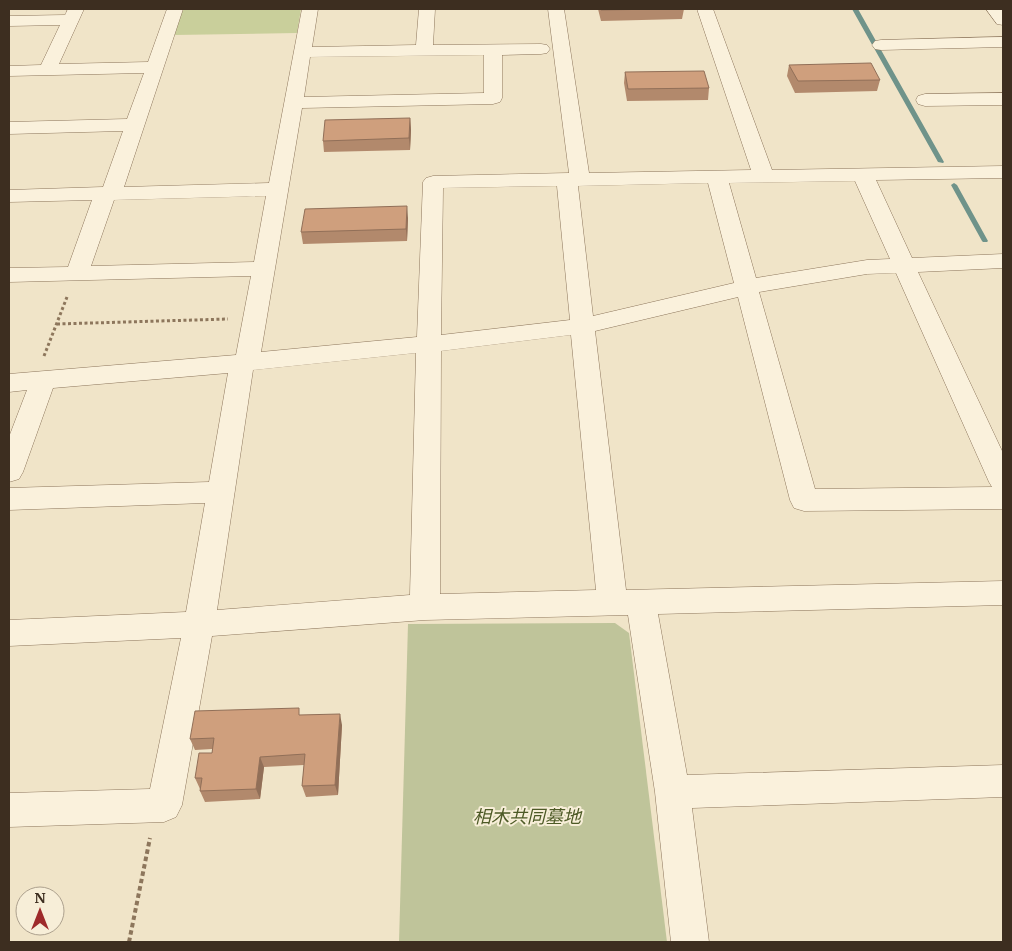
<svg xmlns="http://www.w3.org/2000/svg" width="1012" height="951" viewBox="0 0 1012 951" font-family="Merriweather,'Noto Sans JP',serif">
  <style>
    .green { fill: #c9cf9b }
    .cemetery { fill: #bfc49a }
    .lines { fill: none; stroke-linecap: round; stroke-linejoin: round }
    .stream { fill: #6f938a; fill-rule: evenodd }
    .minor-casing { stroke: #8d765c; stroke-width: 1 }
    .path-far1 { stroke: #8d765c; stroke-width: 3; stroke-dasharray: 3 2.5; stroke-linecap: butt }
    .path { stroke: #8d765c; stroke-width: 4; stroke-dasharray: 4.5 3; stroke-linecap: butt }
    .minor { fill: #faf1dc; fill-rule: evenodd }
    .wall { fill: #b2896c }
    .shaded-wall { fill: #916f58 }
    .building { fill: #cf9f7d; stroke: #916f58 }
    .labels { text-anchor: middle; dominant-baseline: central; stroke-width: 4; stroke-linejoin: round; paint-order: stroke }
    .near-park-label { font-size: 18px; font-style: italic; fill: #4d5a26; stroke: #f7eed8 }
  </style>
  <rect width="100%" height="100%" fill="#f0e4c8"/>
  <path class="green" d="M 183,9 L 301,9 L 297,33 L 174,35 Z"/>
  <path class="cemetery" d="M 615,623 L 629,633 L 667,942 L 399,942 L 408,624 Z"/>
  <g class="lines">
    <path class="stream" d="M 852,9 L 858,9 L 944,162 L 943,163 L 938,162 Z
      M 954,183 L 957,185 L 988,241 L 987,242 L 983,242 L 982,241 L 951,185 Z"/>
    <defs>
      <path id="minor" d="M 68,9 L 84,9 L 59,64 L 148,62 L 167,9 L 183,9 L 124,187 L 269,183 L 302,9 L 318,9 L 312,47 L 416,45 L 419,9 L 435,9 L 433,45 L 541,44 L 547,45 L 550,49 L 547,53 L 541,54 L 502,55 L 502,98 L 500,102 L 493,104 L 302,108 L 261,352 L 417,337 L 423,182 L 426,178 L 433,176 L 569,173 L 548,9 L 564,9 L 589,173 L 751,170 L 697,9 L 713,9 L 772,170 L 1003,166 L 1003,178 L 876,180 L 912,258 L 1003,254 L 1003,268 L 918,272 L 1003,453 L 1003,509 L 804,511 L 794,508 L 790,500 L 738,297 L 595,331 L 626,590 L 1003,581 L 1003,605 L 658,614 L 687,775 L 1003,765 L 1003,797 L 692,808 L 709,942 L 671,942 L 655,792 L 628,615 L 425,620 L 212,636 L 182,805 L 176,817 L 164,822 L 9,827 L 9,793 L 150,789 L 181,638 L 9,646 L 9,620 L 186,612 L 205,503 L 9,510 L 9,488 L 209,482 L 228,373 L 53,388 L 23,472 L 19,479 L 9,482 L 9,437 L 27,390 L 9,392 L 9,374 L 236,355 L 251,276 L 9,282 L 9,268 L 68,267 L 92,200 L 9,202 L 9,190 L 103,187 L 123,131 L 9,134 L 9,122 L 127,119 L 144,73 L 9,76 L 9,66 L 41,65 L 60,25 L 9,26 L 9,16 L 65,15 ZM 484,55 L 484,93 L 304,97 L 310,57 ZM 855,181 L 890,259 L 867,260 L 756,278 L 729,183 ZM 708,183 L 734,283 L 593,316 L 578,186 ZM 557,186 L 570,320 L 441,335 L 443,188 ZM 266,196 L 254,262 L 91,266 L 114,200 ZM 896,273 L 989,482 L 992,487 L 815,489 L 759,292 L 867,274 ZM 571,335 L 596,590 L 440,594 L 441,351 ZM 416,353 L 410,595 L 217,610 L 253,370 Z
        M 986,9 L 1003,9 L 1003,25 L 997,24 Z
        M 1003,37 L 1003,47 L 881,50 L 875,49 L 872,45 L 875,41 L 881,40 Z
        M 1003,93 L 1003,105 L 925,106 L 918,104 L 916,100 L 918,96 L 925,94 Z"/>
    </defs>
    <use href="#minor" class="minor-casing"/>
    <path class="path-far1" d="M 57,324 L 228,319
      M 44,356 L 67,297"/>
    <path class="path" d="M 129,942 L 150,838"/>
    <use href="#minor" class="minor"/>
  </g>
  <path class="wall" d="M 598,9 L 684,9 L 682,19 L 601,21 Z
    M 789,65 L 880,80 L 877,91 L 795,93 L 787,76 Z
    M 625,72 L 709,88 L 708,100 L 627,101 L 624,83 Z
    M 410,118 L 411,130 L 410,150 L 324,152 L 323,141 Z
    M 408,218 L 407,241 L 303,244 L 301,232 Z
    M 301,715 L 342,725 L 338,795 L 306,797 L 302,786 L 304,765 L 264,767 L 260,799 L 205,802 L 200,791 L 200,789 L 195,778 L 212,753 L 212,749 L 195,750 L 190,739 Z"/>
  <path class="shaded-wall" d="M 410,118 L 411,130 L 410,150 L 409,138 Z
    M 407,206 L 408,218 L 407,241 L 406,229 Z
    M 340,714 L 342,725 L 338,795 L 335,785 Z
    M 260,757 L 264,767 L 260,799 L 256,789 Z"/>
  <path class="building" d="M 601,9 L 661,9 L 601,10 Z
    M 871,63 L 880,80 L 798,81 L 789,65 Z
    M 704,71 L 709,88 L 628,89 L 625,72 Z
    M 410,118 L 409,138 L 323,141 L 325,120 Z
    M 407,206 L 406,229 L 301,232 L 305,209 Z
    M 299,708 L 299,715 L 340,714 L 335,785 L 302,786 L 305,754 L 260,757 L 256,789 L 200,791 L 202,778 L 195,778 L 199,753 L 212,753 L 214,738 L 190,739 L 195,711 Z"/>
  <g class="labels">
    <g class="near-park-label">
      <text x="527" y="816">相木共同墓地</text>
    </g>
  </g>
  <rect width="1012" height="951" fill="none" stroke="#3d2e20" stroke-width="20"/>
  <g transform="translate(40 911)"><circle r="24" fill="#f7eed8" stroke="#ada18e"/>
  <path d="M0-4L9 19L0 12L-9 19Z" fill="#9e2a2b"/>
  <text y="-8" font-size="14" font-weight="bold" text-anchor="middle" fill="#3d2e20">N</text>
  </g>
</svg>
